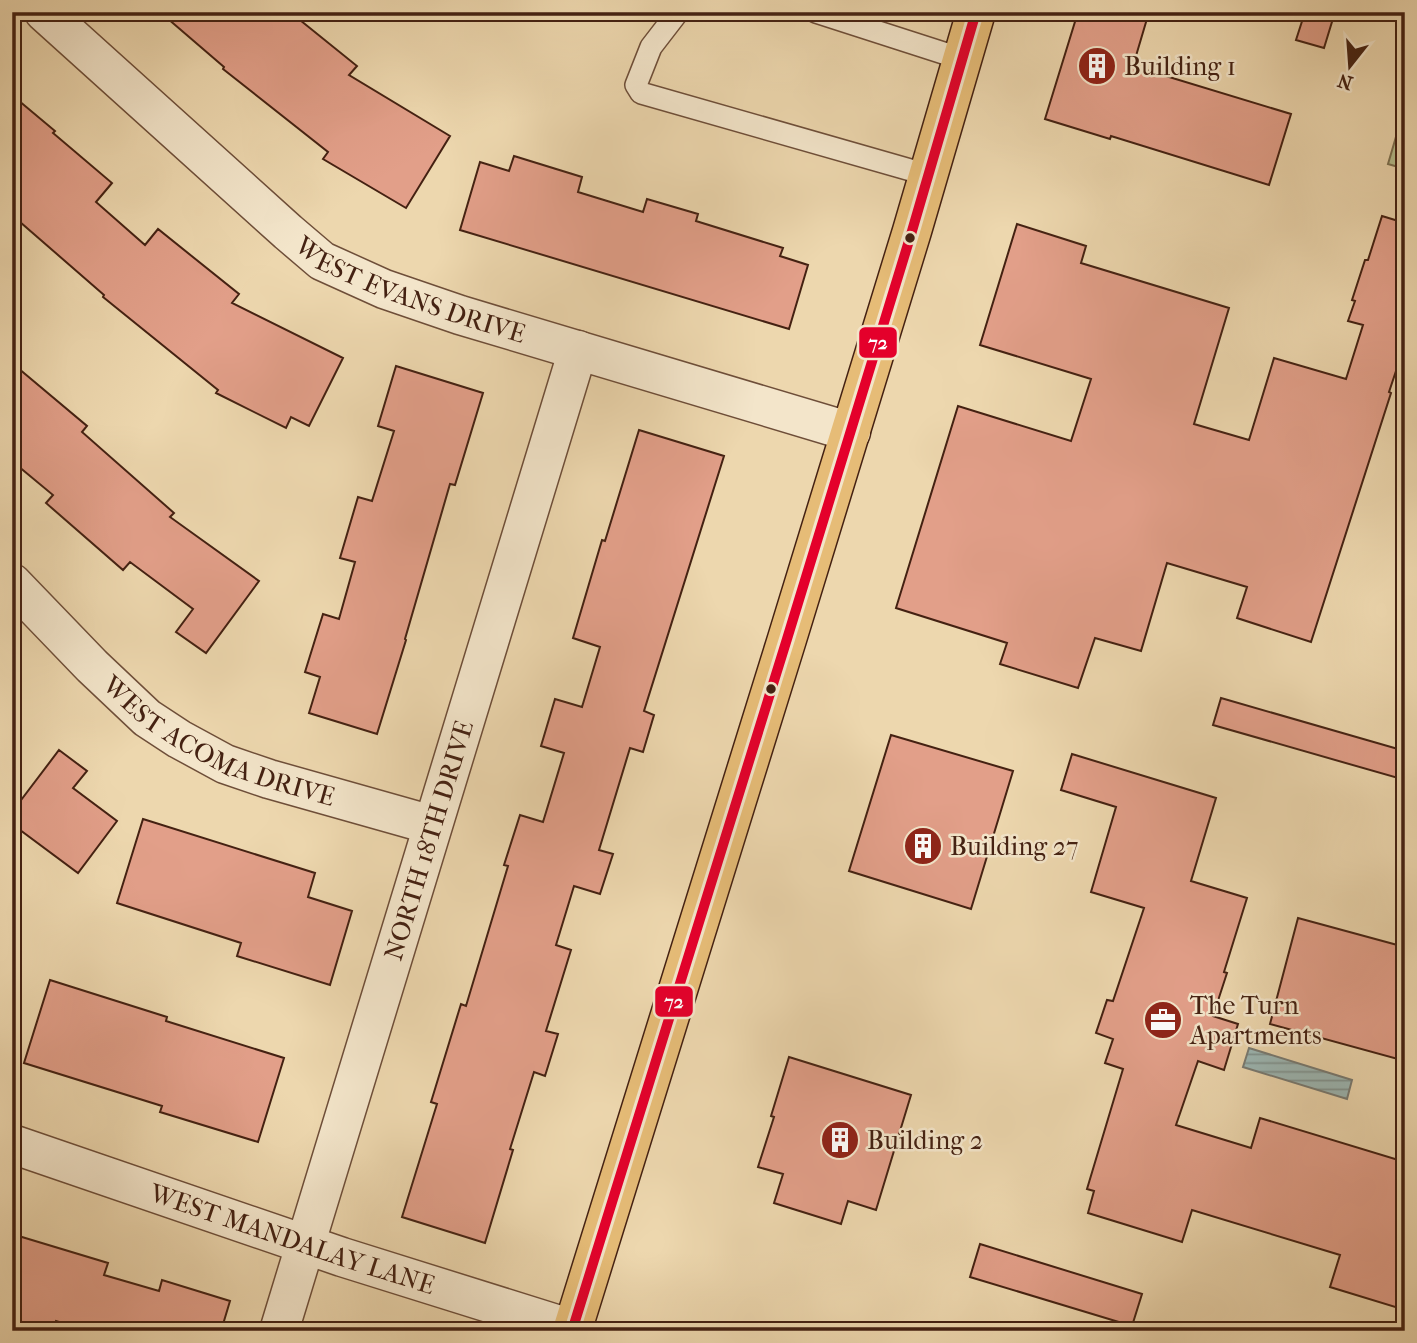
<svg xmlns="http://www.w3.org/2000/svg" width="1417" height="1343" viewBox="0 0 1417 1343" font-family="'IM FELL French Canon',serif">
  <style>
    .green { fill: #b5bf8d; stroke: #7c7050; stroke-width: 2 }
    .water { fill: url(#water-rules); stroke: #797b73; stroke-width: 2 }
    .building { fill: #e29f89; stroke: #442112; stroke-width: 2 }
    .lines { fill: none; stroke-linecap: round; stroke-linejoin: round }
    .service-casing { stroke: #6e4e39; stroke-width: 24 }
    .minor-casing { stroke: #6e4e39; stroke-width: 41 }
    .primary-casing { stroke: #442112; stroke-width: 41 }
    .service { stroke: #f3e5ca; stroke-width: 21 }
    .minor { stroke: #f3e5ca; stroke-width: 38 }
    .primary { stroke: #e6bc77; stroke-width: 38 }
    .bus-1-casing { stroke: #f3e5ca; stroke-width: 16 }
    .bus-1 { stroke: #e4002b; stroke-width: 10 }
    .bus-dot { fill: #442112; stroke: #f3e5ca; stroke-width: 2.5 }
    .labels { text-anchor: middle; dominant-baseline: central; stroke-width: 5; stroke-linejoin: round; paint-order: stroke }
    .poi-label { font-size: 26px; fill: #442112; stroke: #f3e5ca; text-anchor: start }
    .street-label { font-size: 26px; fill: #442112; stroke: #f3e5ca }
    .line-badge { stroke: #f3e5ca; stroke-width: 2.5 }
    .badge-label { font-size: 19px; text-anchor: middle; font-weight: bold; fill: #fff }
  </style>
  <defs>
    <pattern id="water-rules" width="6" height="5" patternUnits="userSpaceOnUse" patternTransform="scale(1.75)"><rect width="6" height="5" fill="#9cb7b4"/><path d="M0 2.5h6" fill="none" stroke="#819491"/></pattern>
  </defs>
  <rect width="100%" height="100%" fill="#edd7ae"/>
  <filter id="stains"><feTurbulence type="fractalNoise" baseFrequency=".00286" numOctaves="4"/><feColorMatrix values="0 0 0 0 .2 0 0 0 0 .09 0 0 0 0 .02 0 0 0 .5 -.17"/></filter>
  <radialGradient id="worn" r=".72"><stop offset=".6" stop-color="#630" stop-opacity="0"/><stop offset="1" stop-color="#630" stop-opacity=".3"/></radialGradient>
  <path class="green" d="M 1405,106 L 1405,169 L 1388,164 Z"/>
  <path class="water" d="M 1249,1048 L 1352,1080 L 1347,1099 L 1243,1067 Z"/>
  <path class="building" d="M 160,12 L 290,12 L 357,66 L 349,75 L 450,136 L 406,208 L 323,159 L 328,152 L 223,69 L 224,67 Z
    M 1078,12 L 1149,12 L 1133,66 L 1291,114 L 1269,185 L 1111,136 L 1110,139 L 1045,119 Z
    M 1305,12 L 1335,12 L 1324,48 L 1296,40 Z
    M 12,95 L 55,131 L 53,133 L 112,183 L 96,202 L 145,245 L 158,229 L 239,294 L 232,303 L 343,358 L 309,426 L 291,417 L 286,428 L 216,393 L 218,390 L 103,297 L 104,295 L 12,215 Z
    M 514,156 L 582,177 L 578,192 L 643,212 L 647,199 L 698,214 L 696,221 L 783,248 L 780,256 L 808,265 L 789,329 L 460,230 L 480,162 L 509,171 Z
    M 1382,216 L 1405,223 L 1405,344 L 1389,392 L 1391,393 L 1311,642 L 1237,618 L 1247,587 L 1167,563 L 1141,651 L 1095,638 L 1078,688 L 1000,664 L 1007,643 L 896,608 L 958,406 L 1071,441 L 1091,379 L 980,345 L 1017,224 L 1086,246 L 1081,263 L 1229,308 L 1194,424 L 1249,440 L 1274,358 L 1346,379 L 1363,325 L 1348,321 L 1355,301 L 1352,300 L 1365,260 L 1368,260 Z
    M 12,363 L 87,426 L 82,432 L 174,513 L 170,517 L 259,581 L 206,653 L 176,632 L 193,609 L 130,562 L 123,570 L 46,503 L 53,495 L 12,461 Z
    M 396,366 L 483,393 L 455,485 L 450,484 L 405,639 L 406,640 L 377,734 L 309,713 L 320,677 L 305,672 L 323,614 L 339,619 L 355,562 L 340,558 L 358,497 L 372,501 L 394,431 L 378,426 Z
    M 639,430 L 724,456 L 644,711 L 654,715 L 643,752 L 630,748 L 599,850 L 613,854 L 600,894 L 574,886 L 556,945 L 571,950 L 546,1031 L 558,1034 L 545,1076 L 534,1072 L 510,1149 L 513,1150 L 485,1243 L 402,1217 L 437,1104 L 431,1102 L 461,1004 L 466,1006 L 508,866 L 504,865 L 520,815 L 543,822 L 564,753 L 541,746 L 555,699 L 582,707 L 600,647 L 573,638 L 602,540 L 605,541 Z
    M 1221,698 L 1405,751 L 1405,780 L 1213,725 Z
    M 891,735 L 1013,771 L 971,909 L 849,871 Z
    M 59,750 L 87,771 L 73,788 L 117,821 L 78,873 L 12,824 L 12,812 Z
    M 1072,754 L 1216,798 L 1191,881 L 1247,898 L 1224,972 L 1227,973 L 1213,1016 L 1238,1024 L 1224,1070 L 1198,1061 L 1176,1125 L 1251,1148 L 1260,1118 L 1405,1162 L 1405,1310 L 1330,1287 L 1340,1255 L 1192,1210 L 1182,1242 L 1088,1213 L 1094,1191 L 1087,1189 L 1123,1069 L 1105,1063 L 1113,1039 L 1096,1033 L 1107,1000 L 1113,1001 L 1144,908 L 1091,892 L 1116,807 L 1061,790 Z
    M 143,819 L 315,873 L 308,897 L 352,911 L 330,985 L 237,956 L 241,943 L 117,903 Z
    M 1298,918 L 1401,946 L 1398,957 L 1405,958 L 1405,1061 L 1270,1024 Z
    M 50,980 L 167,1017 L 166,1021 L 284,1058 L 258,1142 L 160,1112 L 162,1106 L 24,1063 Z
    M 789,1057 L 911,1095 L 876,1210 L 848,1201 L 841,1224 L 774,1203 L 783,1174 L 758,1167 L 774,1117 L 771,1116 Z
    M 12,1234 L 108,1263 L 104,1275 L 159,1291 L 162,1280 L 230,1301 L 221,1331 L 88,1331 L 56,1321 L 53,1331 L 40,1331 L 12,1322 Z
    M 980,1244 L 1142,1294 L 1132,1326 L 970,1277 Z"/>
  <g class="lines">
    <defs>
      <path id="service" d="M 678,12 L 651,47 L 636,85 L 641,93 L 928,175
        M 816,12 L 962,59"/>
      <g id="minor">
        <path id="s1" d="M 44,12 L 288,232 L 322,261 L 384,289 L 460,315 L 851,432"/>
        <path id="s2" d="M 12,583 L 92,666 L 147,718 L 179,739 L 225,764 L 269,779 L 432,825"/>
        <path id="s3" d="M 12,1144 L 342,1257 L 572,1329"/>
        <path id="s4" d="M 279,1331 L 578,350"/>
      </g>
      <path id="primary" d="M 572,1331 L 787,639 L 912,231 L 976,12"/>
    </defs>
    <use href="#service" class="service-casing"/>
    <use href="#minor" class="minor-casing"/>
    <use href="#primary" class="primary-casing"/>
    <use href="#service" class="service"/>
    <use href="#minor" class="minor"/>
    <use href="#primary" class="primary"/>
    <defs>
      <path id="bus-1" d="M 572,1331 L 787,639 L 912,231 L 976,12"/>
    </defs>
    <use href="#bus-1" class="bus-1-casing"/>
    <use href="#bus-1" class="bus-1"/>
  </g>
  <defs>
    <symbol id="building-disc" viewBox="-11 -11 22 22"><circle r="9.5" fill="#8f2418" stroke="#f3e5ca"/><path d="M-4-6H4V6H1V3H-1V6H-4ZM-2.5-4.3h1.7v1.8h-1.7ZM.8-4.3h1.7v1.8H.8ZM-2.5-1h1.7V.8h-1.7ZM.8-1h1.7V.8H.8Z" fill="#fff"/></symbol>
    <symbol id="office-disc" viewBox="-11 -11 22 22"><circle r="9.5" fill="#8f2418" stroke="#f3e5ca"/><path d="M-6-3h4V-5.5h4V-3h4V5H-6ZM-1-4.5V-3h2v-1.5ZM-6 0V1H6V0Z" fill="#fff"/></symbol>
  </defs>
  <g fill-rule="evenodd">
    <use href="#building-disc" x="1075" y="44" width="44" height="44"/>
    <use href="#building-disc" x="901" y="824" width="44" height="44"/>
    <use href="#office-disc" x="1141" y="998" width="44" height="44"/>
    <use href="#building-disc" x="818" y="1118" width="44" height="44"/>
  </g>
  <g class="bus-dot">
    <circle cx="910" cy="238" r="6"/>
    <circle cx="771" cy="689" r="6"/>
  </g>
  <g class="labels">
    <g class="poi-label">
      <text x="1124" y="66">Building 1</text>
      <text x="950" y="846">Building 27</text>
      <text x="1190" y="1005">The Turn<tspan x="1190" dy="30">Apartments</tspan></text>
      <text x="867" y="1140">Building 2</text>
    </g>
    <g class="street-label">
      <text stroke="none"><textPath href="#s1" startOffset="466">WEST EVANS DRIVE</textPath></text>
      <text stroke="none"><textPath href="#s2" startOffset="266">WEST ACOMA DRIVE</textPath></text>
      <text stroke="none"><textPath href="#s4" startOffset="513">NORTH 18TH DRIVE</textPath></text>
      <text stroke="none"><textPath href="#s3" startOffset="296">WEST MANDALAY LANE</textPath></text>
    </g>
  </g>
  <g class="line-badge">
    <rect x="858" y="326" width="40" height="33" rx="7" fill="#e4002b"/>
    <rect x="654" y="985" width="40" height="33" rx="7" fill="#e4002b"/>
  </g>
  <g class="badge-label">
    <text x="878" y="349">72</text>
    <text x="674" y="1008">72</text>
  </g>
  <rect width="1417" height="1343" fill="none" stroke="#edd7ae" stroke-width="42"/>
  <rect x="14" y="14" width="1389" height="1315" fill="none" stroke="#442112" stroke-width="3.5"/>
  <rect x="21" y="21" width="1375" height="1301" fill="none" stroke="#442112" stroke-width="2"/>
  <g transform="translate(1350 66) rotate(197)" stroke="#f3e5ca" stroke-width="5" paint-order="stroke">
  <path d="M0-5L12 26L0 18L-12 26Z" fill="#442112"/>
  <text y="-10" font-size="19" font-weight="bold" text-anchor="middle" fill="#442112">N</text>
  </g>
  <rect width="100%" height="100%" filter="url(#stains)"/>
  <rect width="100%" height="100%" fill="url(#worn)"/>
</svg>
